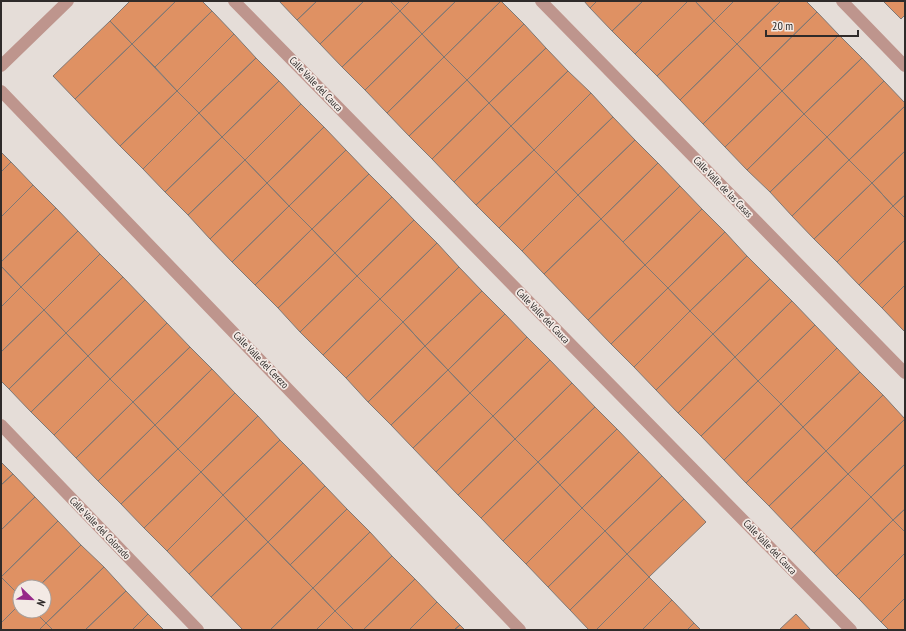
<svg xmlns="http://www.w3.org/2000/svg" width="906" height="631" viewBox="0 0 906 631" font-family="'PT Sans Narrow',sans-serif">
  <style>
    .building { fill: #df9163; stroke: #807874 }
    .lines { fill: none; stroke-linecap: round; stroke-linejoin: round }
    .minor { stroke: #be958d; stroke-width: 12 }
    .labels { text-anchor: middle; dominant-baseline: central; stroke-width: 3.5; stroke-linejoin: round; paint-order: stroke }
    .street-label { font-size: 10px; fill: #2f2b2a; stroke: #f3eae5 }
  </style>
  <rect width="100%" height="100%" fill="#e5ddd8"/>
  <path class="building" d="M 130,1 L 176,1 L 132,44 L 110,21 Z
    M 176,1 L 202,1 L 212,11 L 155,67 L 132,44 Z
    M 279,1 L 317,1 L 297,20 Z
    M 317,1 L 364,1 L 320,44 L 297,20 Z
    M 364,1 L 390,1 L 400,11 L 342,67 L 320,44 Z
    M 390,1 L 410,1 L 400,11 Z
    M 410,1 L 456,1 L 422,34 L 400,11 Z
    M 456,1 L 501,1 L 444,57 L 422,34 Z
    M 501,1 L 524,24 L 467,80 L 444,57 Z
    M 584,1 L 597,1 L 590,8 Z
    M 597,1 L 643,1 L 612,31 L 590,8 Z
    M 643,1 L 688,1 L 635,54 L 612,31 Z
    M 688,1 L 695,1 L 714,21 L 657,76 L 635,54 Z
    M 695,1 L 734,1 L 714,21 Z
    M 734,1 L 781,1 L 737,44 L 714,21 Z
    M 781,1 L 806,1 L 817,12 L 760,68 L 737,44 Z
    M 883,1 L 905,1 L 905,15 L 901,19 Z
    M 212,11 L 234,34 L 177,91 L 155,67 Z
    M 400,11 L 422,34 L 365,90 L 342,67 Z
    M 817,12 L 839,35 L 782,91 L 760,68 Z
    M 110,21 L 132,44 L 75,99 L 53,76 Z
    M 714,21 L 737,44 L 680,100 L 657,76 Z
    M 524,24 L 546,48 L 489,103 L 467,80 Z
    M 234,34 L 256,58 L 199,113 L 177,91 Z
    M 422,34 L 444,57 L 387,113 L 365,90 Z
    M 839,35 L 862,58 L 804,114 L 782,91 Z
    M 132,44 L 177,91 L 120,146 L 75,99 Z
    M 737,44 L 760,68 L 703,124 L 680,100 Z
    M 546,48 L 568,71 L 511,126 L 489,103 Z
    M 444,57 L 467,80 L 409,136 L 387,113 Z
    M 256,58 L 279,81 L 222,137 L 199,113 Z
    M 862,58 L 884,81 L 827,137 L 804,114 Z
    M 760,68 L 782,91 L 725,147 L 703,124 Z
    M 568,71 L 591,93 L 534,150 L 511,126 Z
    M 467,80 L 489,103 L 432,159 L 409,136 Z
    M 279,81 L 301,104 L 245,160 L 222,137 Z
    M 884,81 L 905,103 L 905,106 L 849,160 L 827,137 Z
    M 177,91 L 199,113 L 143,169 L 120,146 Z
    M 782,91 L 804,114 L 747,170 L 725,147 Z
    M 591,93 L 613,117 L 556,172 L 534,150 Z
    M 489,103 L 511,126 L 454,182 L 432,159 Z
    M 301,104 L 324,127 L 267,183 L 245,160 Z
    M 905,106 L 905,151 L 872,183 L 849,160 Z
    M 199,113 L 222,137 L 165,192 L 143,169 Z
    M 804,114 L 827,137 L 770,192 L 747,170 Z
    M 613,117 L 635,140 L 578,195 L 556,172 Z
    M 511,126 L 534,150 L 476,205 L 454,182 Z
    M 324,127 L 346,150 L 289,206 L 267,183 Z
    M 222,137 L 245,160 L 188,215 L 165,192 Z
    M 827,137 L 849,160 L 792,216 L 770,192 Z
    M 635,140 L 658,163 L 601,219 L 578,195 Z
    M 346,150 L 369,174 L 312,229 L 289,206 Z
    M 534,150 L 556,172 L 499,228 L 476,205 Z
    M 905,151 L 905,195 L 893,206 L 872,183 Z
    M 1,152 L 11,162 L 1,172 Z
    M 245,160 L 267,183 L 210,239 L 188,215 Z
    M 849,160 L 872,183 L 814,239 L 792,216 Z
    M 11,162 L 33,185 L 1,217 L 1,172 Z
    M 658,163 L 680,186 L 623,242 L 601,219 Z
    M 556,172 L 578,195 L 522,251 L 499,228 Z
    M 369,174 L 392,197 L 335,253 L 312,229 Z
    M 267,183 L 289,206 L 232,262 L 210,239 Z
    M 872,183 L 893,206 L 837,262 L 814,239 Z
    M 33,185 L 56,208 L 1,262 L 1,217 Z
    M 680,186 L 702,209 L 645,265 L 623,242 Z
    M 578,195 L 601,219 L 544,274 L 522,251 Z
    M 905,195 L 905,218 L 893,206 Z
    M 392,197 L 414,220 L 357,276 L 335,253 Z
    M 289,206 L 312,229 L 255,285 L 232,262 Z
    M 893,206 L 905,218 L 905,240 L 859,285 L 837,262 Z
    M 56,208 L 78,231 L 21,287 L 1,266 L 1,262 Z
    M 702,209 L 725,232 L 668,288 L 645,265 Z
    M 601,219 L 645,265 L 588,320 L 544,274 Z
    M 414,220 L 437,243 L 380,299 L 357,276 Z
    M 312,229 L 335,253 L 278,308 L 255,285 Z
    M 78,231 L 100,254 L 44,310 L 21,287 Z
    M 725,232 L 747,256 L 690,311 L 668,288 Z
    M 905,240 L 905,285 L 882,308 L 859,285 Z
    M 437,243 L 459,267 L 403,322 L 380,299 Z
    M 335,253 L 357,276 L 300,332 L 278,308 Z
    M 100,254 L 123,277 L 66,333 L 44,310 Z
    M 747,256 L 770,279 L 713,334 L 690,311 Z
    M 645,265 L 668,288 L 611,344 L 588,320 Z
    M 1,266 L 21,287 L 1,307 Z
    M 459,267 L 482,291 L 425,346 L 403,322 Z
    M 357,276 L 380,299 L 323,355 L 300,332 Z
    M 123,277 L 145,300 L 88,356 L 66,333 Z
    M 770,279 L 792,301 L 735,357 L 713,334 Z
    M 905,285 L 905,330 L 904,331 L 882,308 Z
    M 21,287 L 44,310 L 1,352 L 1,307 Z
    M 668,288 L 690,311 L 634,367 L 611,344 Z
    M 482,291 L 505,314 L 448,370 L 425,346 Z
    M 380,299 L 403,322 L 346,378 L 323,355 Z
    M 145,300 L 167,323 L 110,379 L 88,356 Z
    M 792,301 L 815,325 L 758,381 L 735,357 Z
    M 44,310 L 66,333 L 9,389 L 1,381 L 1,352 Z
    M 690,311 L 713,334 L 656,390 L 634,367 Z
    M 505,314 L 527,337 L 470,393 L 448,370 Z
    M 403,322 L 425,346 L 368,402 L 346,378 Z
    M 167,323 L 190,347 L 133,402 L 110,379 Z
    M 815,325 L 837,348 L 781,404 L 758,381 Z
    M 66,333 L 88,356 L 31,412 L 9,389 Z
    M 713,334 L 735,357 L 678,413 L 656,390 Z
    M 527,337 L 550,360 L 493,416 L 470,393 Z
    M 425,346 L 448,370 L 391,425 L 368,402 Z
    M 190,347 L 212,369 L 155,425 L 133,402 Z
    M 837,348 L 860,372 L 803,427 L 781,404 Z
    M 88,356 L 110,379 L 54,435 L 31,412 Z
    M 735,357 L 758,381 L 701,436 L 678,413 Z
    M 550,360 L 572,383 L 515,439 L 493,416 Z
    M 212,369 L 235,393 L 178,449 L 155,425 Z
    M 448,370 L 470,393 L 413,448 L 391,425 Z
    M 860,372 L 883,395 L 826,451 L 803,427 Z
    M 110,379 L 133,402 L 76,458 L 54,435 Z
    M 758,381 L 781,404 L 724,460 L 701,436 Z
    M 572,383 L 595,407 L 538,462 L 515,439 Z
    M 235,393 L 258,416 L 201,472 L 178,449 Z
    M 470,393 L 493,416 L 436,472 L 413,448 Z
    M 883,395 L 905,419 L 848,474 L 826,451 Z
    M 133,402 L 155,425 L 98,481 L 76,458 Z
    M 781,404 L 803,427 L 746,483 L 724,460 Z
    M 595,407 L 617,429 L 560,485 L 538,462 Z
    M 258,416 L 280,440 L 223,495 L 201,472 Z
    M 493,416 L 515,439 L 458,495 L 436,472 Z
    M 905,419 L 905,464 L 871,497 L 848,474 Z
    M 155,425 L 178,449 L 121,504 L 98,481 Z
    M 803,427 L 826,451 L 769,506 L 746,483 Z
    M 617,429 L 639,452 L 582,508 L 560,485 Z
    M 515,439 L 538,462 L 481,518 L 458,495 Z
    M 280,440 L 303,463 L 246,519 L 223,495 Z
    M 178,449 L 201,472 L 144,528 L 121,504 Z
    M 826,451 L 848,474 L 791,529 L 769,506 Z
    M 639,452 L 662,476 L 605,531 L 582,508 Z
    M 1,462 L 13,474 L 1,485 Z
    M 538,462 L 560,485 L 503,541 L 481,518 Z
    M 303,463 L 325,486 L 268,542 L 246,519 Z
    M 905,464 L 905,509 L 893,520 L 871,497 Z
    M 201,472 L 223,495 L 167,551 L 144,528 Z
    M 13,474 L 35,497 L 1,530 L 1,485 Z
    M 848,474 L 871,497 L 814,553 L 791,529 Z
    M 662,476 L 684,499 L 627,554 L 605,531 Z
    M 560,485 L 582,508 L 526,564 L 503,541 Z
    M 325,486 L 347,509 L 290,565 L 268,542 Z
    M 223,495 L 246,519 L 189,574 L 167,551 Z
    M 35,497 L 58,521 L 1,577 L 1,530 Z
    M 871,497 L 893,520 L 836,576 L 814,553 Z
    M 684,499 L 706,522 L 649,577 L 627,554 Z
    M 582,508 L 605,531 L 548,587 L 526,564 Z
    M 347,509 L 370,532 L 313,588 L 290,565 Z
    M 905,509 L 905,532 L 893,520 Z
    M 246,519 L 268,542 L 211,597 L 189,574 Z
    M 893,520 L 905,532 L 905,553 L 859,599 L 836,576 Z
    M 58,521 L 81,545 L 38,587 L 20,587 L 20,596 L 1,577 Z
    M 605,531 L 627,554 L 570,610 L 548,587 Z
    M 370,532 L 392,556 L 335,611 L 313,588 Z
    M 268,542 L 313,588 L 270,630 L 243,630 L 211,597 Z
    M 81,545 L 104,567 L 46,623 L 34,611 L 44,611 L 44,587 L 38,587 Z
    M 905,553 L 905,598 L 881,622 L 859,599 Z
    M 627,554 L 649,577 L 596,630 L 589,630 L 570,610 Z
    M 392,556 L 415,579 L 363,630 L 354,630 L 335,611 Z
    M 104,567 L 126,591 L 85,630 L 53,630 L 46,623 Z
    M 1,577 L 20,596 L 20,604 L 1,623 Z
    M 649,577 L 672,600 L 642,630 L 596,630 Z
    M 415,579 L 437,602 L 409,630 L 363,630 Z
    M 313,588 L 335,611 L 316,630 L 270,630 Z
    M 126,591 L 148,614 L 132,630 L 85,630 Z
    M 905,598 L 905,630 L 889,630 L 881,622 Z
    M 672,600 L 694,623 L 687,630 L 642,630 Z
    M 437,602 L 460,625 L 454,630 L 409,630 Z
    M 20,604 L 20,611 L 34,611 L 46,623 L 39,630 L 1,630 L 1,623 Z
    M 335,611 L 354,630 L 316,630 Z
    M 148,614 L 164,630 L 132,630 Z
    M 796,614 L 811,630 L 779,630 Z
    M 46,623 L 53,630 L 39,630 Z
    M 694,623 L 701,630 L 687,630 Z
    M 460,625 L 465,630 L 454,630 Z"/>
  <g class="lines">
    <path class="minor" d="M 234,1 L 851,630
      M 541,1 L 905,373
      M 842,1 L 905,66
      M 1,66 L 68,1
      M 1,91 L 520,630
      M 1,425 L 198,630"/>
  </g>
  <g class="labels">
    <g class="street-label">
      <text transform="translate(316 84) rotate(46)">Calle Valle del Cauca</text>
      <text transform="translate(723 187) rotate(46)">Calle Valle de las Casas</text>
      <text transform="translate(543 316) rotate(46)">Calle Valle del Cauca</text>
      <text transform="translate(261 360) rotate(46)">Calle Valle del Cerezo</text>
      <text transform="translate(100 528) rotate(46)">Calle Valle del Colorado</text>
      <text transform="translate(770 547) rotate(46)">Calle Valle del Cauca</text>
    </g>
  </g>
  <rect width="906" height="631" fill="none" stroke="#2f2b2a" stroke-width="4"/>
  <g transform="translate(32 599) rotate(113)"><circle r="19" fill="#f3eae5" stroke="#a59e9a"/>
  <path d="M0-3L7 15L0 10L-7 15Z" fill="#972989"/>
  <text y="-6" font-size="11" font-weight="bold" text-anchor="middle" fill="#2f2b2a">N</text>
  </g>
  <path d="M766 30v6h92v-6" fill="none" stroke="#2f2b2a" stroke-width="2"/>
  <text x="772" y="30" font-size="12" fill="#2f2b2a" stroke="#f3eae5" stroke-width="3" paint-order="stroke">20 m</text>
</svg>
